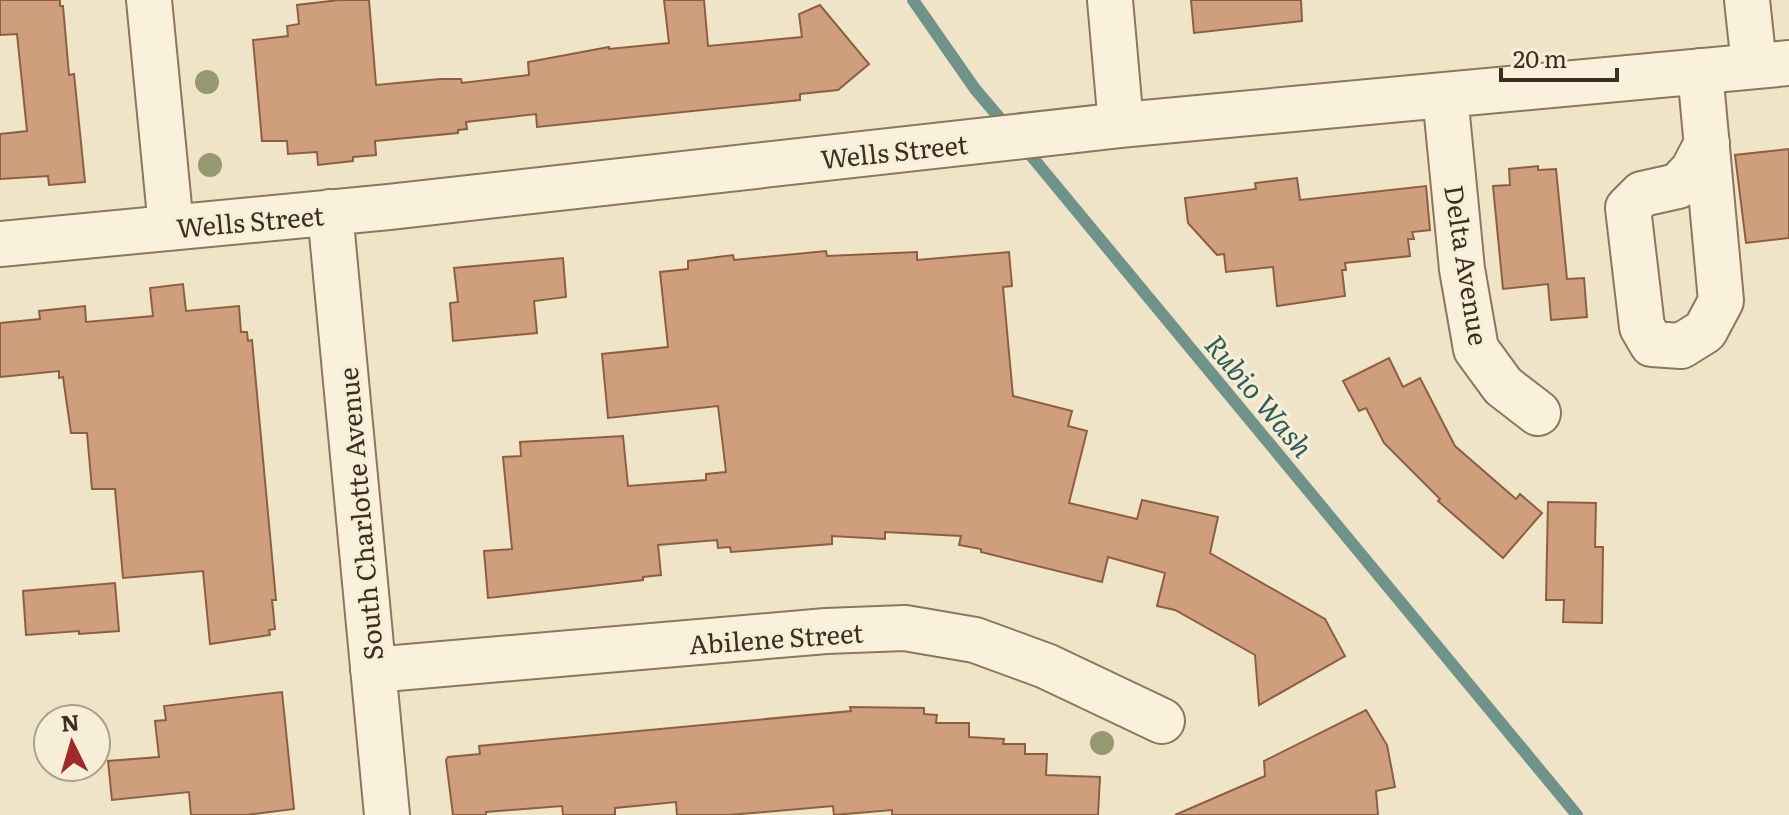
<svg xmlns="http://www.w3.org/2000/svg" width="1789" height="815" viewBox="0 0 1789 815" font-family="Literata,serif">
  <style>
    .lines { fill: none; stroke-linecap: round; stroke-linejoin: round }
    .stream { stroke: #6f938a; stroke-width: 12 }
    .building { fill: #cf9f7d; stroke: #8d5f41; stroke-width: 2 }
    .minor-casing { stroke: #8d765c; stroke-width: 48 }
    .minor { stroke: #faf1dc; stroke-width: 44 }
    .tree { fill: #96986f }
    .labels { text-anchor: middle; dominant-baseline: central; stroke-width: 6; stroke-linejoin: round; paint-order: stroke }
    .street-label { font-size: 26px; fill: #3d2e20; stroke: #f7eed8 }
    .water-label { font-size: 28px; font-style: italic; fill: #2f5d5a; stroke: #f7eed8 }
  </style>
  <rect width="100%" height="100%" fill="#f0e4c8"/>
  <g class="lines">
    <path class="stream" d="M 913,0 L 975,89 L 1009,129
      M 1023,146 L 1577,815"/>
  </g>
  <path class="building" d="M 0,0 L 60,0 L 60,6 L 63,6 L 69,75 L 74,74 L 85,182 L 49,185 L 48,176 L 0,179 L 0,134 L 27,131 L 17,34 L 0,35 Z
    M 339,0 L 369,0 L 376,85 L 440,79 L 461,79 L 462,83 L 529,75 L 528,62 L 609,47 L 609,49 L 669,43 L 664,0 L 704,0 L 708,46 L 802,37 L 799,14 L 820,5 L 869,64 L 838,90 L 800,94 L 800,100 L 537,127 L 536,114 L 466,122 L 467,129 L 458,130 L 458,133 L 375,141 L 376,155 L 353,157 L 353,161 L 318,165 L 317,152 L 288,154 L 287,141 L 262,141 L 253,40 L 288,36 L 287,26 L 299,24 L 297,5 Z
    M 1191,0 L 1301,0 L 1302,21 L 1194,33 Z
    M 1789,149 L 1789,238 L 1746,243 L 1735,155 Z
    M 1538,166 L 1538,170 L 1556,169 L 1567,279 L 1584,278 L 1587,317 L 1551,320 L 1548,284 L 1503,289 L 1493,186 L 1510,185 L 1509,169 Z
    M 1297,178 L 1300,200 L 1426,186 L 1430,230 L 1412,232 L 1414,239 L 1408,239 L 1410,256 L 1345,263 L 1346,270 L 1342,270 L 1345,296 L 1277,306 L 1273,267 L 1226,272 L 1224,254 L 1217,255 L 1188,223 L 1185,198 L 1256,189 L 1255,183 Z
    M 826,251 L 827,256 L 917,252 L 917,260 L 1009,252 L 1012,286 L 1003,287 L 1013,396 L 1072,411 L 1068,426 L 1087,431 L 1069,503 L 1137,519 L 1142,500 L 1218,517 L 1210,553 L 1325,619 L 1345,656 L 1259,705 L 1255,655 L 1175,610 L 1157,606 L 1165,573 L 1108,557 L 1102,582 L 981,552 L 981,549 L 959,545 L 961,536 L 885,532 L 885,539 L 832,536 L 832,544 L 731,552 L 730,547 L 718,548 L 717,540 L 658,545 L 661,575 L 643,577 L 643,580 L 488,598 L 484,551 L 512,549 L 503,457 L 521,456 L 520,442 L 623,436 L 628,486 L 706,480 L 706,474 L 726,472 L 718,406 L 608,418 L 602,354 L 668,347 L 660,272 L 688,269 L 688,261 L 733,255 L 734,260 Z
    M 563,258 L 566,297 L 534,301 L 537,333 L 453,341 L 450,303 L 458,302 L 454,268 Z
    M 183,284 L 186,311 L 239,306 L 241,332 L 247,332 L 248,341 L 252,340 L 276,600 L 272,600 L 275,629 L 269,630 L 270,635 L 210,644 L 203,571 L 123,578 L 115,489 L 92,489 L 87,433 L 71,433 L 63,377 L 59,378 L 59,371 L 0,377 L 0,323 L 40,319 L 39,311 L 85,306 L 86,322 L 153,316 L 150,288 Z
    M 1389,358 L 1403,387 L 1420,378 L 1455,446 L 1516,499 L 1520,494 L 1542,513 L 1503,558 L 1438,501 L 1440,499 L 1384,443 L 1366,408 L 1359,411 L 1343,381 Z
    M 1548,502 L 1596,503 L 1595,547 L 1603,547 L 1602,623 L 1563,622 L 1564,600 L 1546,600 Z
    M 115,583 L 119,631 L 79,634 L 79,631 L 26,635 L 23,591 Z
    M 282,692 L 294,809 L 246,815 L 191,815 L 189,792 L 112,800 L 108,761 L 159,757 L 155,721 L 166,720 L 164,706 Z
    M 850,707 L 924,708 L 924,714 L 937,715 L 936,723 L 969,723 L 969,737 L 1004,739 L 1003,744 L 1025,744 L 1025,754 L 1047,754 L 1046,775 L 1100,777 L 1098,815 L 892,815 L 892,810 L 834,815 L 833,806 L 729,815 L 677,815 L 676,802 L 615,808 L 615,815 L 563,815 L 562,806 L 486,812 L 486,815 L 453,815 L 446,760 L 448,757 L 480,754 L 479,746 L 851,711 Z
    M 1366,710 L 1387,745 L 1395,787 L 1376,791 L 1378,815 L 1175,815 L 1265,776 L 1264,761 Z"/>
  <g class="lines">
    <defs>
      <path id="minor" d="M 149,0 L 171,227
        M 1110,0 L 1121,125
        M 1747,0 L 1754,65
        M 1700,71 L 1721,301 L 1705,331 L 1681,346 L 1652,344 L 1642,327 L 1628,208 L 1642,194 L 1678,186 L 1693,170 L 1707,143
        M 1445,95 L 1462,269 L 1476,349 L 1503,386 L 1538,413
        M 330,212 L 387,815
        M 0,244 L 389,207 L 1121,125 L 1789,63
        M 373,670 L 826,631 L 905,628 L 975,640 L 1046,666 L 1162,721"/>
    </defs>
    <use href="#minor" class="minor-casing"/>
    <use href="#minor" class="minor"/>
  </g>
  <g class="tree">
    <circle cx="207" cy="82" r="12"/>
    <circle cx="210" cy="165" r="12"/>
    <circle cx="1102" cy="743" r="12"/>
  </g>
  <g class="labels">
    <g class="street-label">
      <text transform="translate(894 150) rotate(-6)">Wells Street</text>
      <text transform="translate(250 220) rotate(-5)">Wells Street</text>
      <text transform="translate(1468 265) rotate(81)">Delta Avenue</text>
      <text transform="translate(359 514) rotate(-95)">South Charlotte Avenue</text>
      <text transform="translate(776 637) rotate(-4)">Abilene Street</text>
    </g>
    <g class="water-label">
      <text transform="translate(1260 395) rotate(50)">Rubio Wash</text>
    </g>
  </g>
  <g transform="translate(72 743) rotate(355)"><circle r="38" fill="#f7eed8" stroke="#ada18e" stroke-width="2"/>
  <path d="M0-6L14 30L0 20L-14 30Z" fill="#9e2a2b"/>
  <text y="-12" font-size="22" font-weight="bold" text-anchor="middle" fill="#3d2e20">N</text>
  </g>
  <path d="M1501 68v12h116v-12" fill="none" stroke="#3d2e20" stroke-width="4"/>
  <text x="1513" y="68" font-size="24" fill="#3d2e20" stroke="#f7eed8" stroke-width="6" paint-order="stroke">20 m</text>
</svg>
